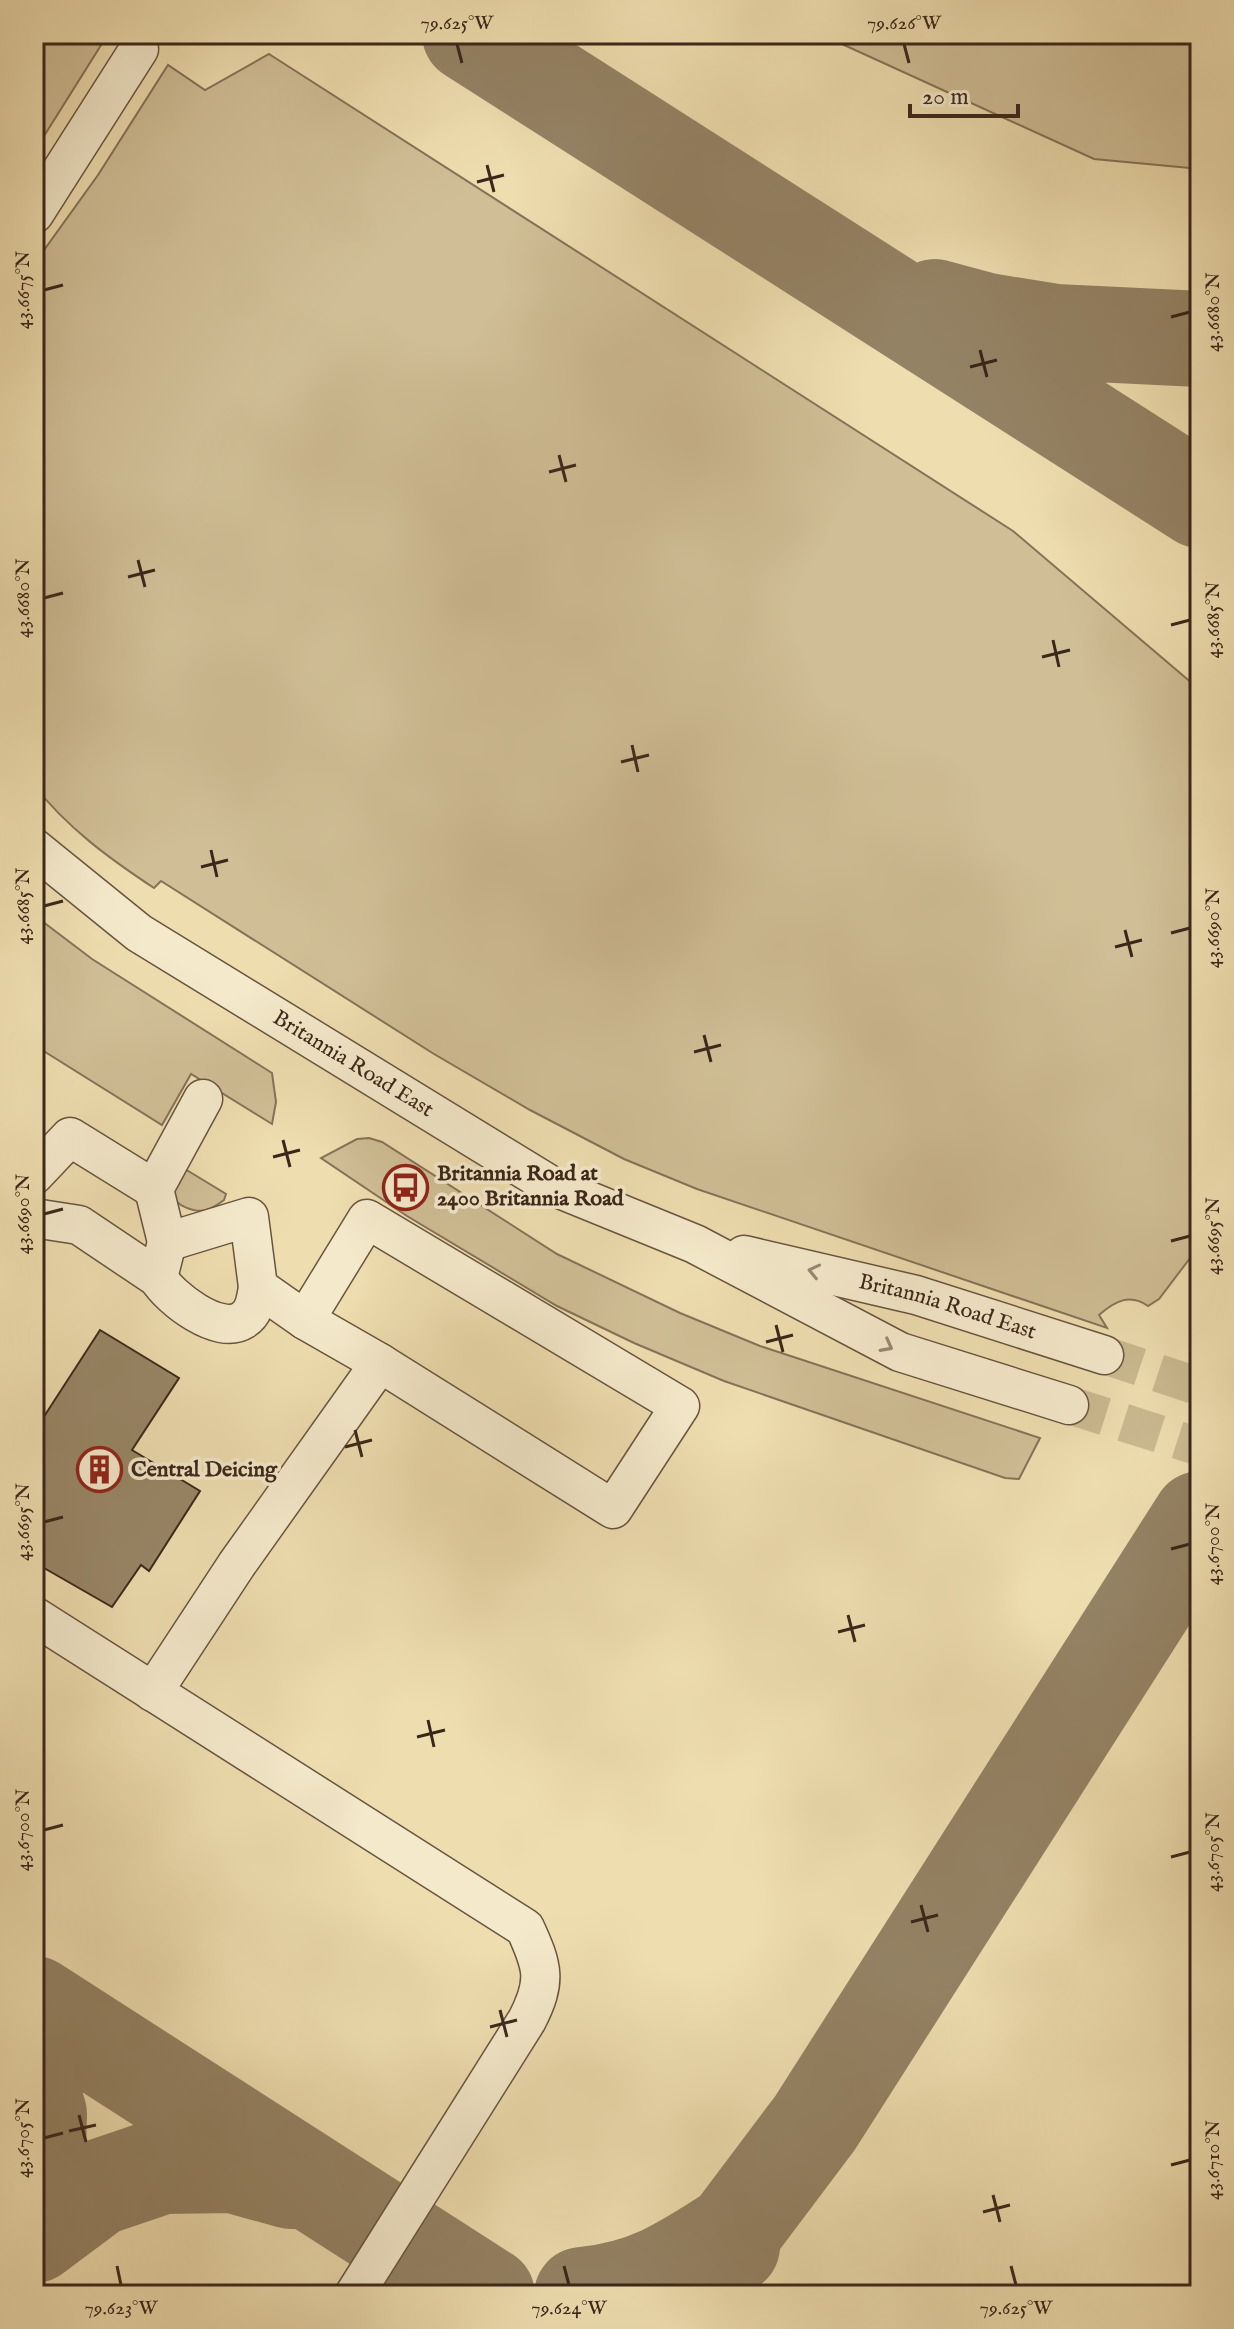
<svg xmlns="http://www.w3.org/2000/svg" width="1234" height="2329" viewBox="0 0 1234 2329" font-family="'IM FELL English',serif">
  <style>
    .green { fill: #d0be96; stroke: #867258; stroke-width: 2 }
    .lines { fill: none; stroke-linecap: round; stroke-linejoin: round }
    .taxiway { stroke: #948264; stroke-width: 96 }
    .building { fill: #988667; stroke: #3b271a; stroke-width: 2 }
    .minor-tunnel { stroke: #cab991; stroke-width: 38; stroke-dasharray: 38 19; stroke-linecap: butt }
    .minor-casing { stroke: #68543f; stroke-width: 41 }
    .minor { stroke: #f4e9cb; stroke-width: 38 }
    .oneway { stroke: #988872 }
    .ticks { fill: none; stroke: #3b271a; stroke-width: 3 }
    .labels { text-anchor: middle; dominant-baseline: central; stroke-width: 7; stroke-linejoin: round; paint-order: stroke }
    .street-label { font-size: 22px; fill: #3b271a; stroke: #f4e9cb }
    .poi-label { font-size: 22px; font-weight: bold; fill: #3b271a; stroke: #f4e9cb; text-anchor: start }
    .neatline { fill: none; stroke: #3b271a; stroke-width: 3 }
    .ticks-label { font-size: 20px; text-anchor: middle; fill: #3b271a }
  </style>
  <rect width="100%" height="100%" fill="#eeddaf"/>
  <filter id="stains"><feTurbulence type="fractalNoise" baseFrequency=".0025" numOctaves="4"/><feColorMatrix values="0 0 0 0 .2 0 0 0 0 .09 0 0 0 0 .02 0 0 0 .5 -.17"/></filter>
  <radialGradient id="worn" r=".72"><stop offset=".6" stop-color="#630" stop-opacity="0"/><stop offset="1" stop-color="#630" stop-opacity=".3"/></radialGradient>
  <path class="green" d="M 34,34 L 108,34 L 34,152 Z
    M 820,34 L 1200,34 L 1200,169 L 1094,159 Z
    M 269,54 L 1013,531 L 1200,690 L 1200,1245 L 1159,1299 L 1148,1306 C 1130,1293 1115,1301 1099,1315 L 1107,1328 L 697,1189 L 624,1159 L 530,1110 L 434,1054 L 161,881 L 154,888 C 110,859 66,827 34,785 L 34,264 L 98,175 L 168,65 L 205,90 Z
    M 34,915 L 92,959 L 272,1073 L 276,1102 L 272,1124 L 191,1074 L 162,1125 L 34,1045 Z
    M 369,1138 L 382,1142 L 557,1254 L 680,1313 L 760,1346 L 1040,1438 L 1019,1479 L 1005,1478 L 724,1381 L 634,1343 L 557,1306 L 407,1216 L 321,1158 L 357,1139 Z
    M 185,1169 L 226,1194 L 224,1200 C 219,1204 212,1208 206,1210 C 196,1213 174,1206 173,1194 C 172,1186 181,1176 185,1169 Z"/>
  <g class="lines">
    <path class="taxiway" d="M 470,34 L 1200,500
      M 935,307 L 987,321 L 1055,332 L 1200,339
      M 34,2004 L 487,2295
      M 34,2097 L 39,2114 L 37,2185 L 34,2195
      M 34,2235 L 97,2188 L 162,2166 L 233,2165 L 291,2181
      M 582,2295 C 645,2289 681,2266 733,2232 L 732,2246
      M 693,2295 L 733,2232 L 815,2123 L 1200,1519"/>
  </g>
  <path class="building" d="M 100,1330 L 179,1378 L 132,1450 L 200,1491 L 149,1571 L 141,1565 L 112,1607 L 44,1568 L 34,1571 L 34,1432 Z"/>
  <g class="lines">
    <path class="minor-tunnel" d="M 1104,1355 L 1200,1387
      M 1069,1405 L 1200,1447"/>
    <defs>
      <g id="minor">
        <path d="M 34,214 L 139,49"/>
        <path id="s1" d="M 34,848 L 139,933 L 550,1185 L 695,1244 L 900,1352 L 1069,1405"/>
        <path d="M 34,1175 L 70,1137 L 154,1189"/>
        <path d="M 34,1218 L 79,1225 L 158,1278"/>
        <path d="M 167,1242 L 158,1278 C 170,1298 219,1336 243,1320 C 255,1313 256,1299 258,1287"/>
        <path id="s2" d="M 744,1255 L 916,1295 L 1104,1355"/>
        <path d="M 305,1320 L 380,1363"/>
        <path d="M 34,1616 L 525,1928 C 543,1967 547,1981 527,2020 L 354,2295"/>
        <path d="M 153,1692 L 237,1564 L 380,1363 L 613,1509 L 680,1406 L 367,1219 L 305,1320 L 258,1287 L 249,1217 L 167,1242 L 154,1189 L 203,1099"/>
      </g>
    </defs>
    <use href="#minor" class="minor-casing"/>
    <use href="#minor" class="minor"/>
  </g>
  <defs><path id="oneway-chevron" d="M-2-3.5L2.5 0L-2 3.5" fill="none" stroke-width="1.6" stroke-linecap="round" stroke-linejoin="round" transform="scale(2)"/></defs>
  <g class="oneway">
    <use href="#oneway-chevron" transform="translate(814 1271) rotate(-167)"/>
    <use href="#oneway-chevron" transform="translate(887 1346) rotate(28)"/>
  </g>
  <path class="ticks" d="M 457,44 L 462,63M 904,44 L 909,63M 487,165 L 494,192M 477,182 L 504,175M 44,290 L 63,285M 1171,317 L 1190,312M 980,350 L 987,377M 970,367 L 997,360M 559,455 L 566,482M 549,472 L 576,465M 138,560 L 145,587M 128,577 L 155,570M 44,598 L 63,593M 1171,625 L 1190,620M 1053,640 L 1059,667M 1042,657 L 1070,650M 632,745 L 638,772M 621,762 L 649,755M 211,850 L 217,877M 201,867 L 228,860M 44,906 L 63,901M 1125,930 L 1132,957M 1171,933 L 1190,928M 1115,947 L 1142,940M 704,1035 L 711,1062M 694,1052 L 721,1045M 283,1140 L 290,1167M 273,1157 L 300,1150M 44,1214 L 63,1209M 1171,1241 L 1190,1236M 776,1325 L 783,1352M 766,1342 L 793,1335M 355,1430 L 362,1457M 345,1447 L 372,1440M 44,1522 L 63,1517M 1171,1549 L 1190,1544M 848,1615 L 855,1642M 838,1632 L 865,1625M 428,1720 L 434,1747M 417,1737 L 445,1730M 44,1830 L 63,1825M 1171,1857 L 1190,1852M 921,1905 L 928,1932M 911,1922 L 938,1915M 500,2010 L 507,2037M 490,2027 L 517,2020M 79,2115 L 86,2142M 69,2131 L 96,2125M 44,2138 L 63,2133M 1171,2165 L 1190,2160M 993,2195 L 1000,2222M 983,2212 L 1010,2205M 117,2266 L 121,2285M 564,2266 L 569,2285M 1011,2266 L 1016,2285"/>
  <defs>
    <symbol id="bus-ring" viewBox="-11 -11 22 22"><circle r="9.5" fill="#f4e9cb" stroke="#8f2418" stroke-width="1.5"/><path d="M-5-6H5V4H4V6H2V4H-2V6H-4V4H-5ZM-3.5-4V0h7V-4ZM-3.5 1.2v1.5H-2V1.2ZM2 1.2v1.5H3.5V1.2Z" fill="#8f2418"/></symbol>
    <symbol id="building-ring" viewBox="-11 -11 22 22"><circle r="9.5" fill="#f4e9cb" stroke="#8f2418" stroke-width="1.5"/><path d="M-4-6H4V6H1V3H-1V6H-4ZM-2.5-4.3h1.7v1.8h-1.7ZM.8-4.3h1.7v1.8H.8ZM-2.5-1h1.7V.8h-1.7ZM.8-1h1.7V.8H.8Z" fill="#8f2418"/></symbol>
  </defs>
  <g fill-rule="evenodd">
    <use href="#bus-ring" x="380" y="1162" width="51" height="51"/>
    <use href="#building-ring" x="74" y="1444" width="51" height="51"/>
  </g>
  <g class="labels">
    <g class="street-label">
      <text stroke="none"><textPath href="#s1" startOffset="386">Britannia Road East</textPath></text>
      <text stroke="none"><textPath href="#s2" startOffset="210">Britannia Road East</textPath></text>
    </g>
    <g class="poi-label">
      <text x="437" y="1174">Britannia Road at<tspan x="437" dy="25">2400 Britannia Road</tspan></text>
      <text x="131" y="1470">Central Deicing</text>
    </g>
  </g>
  <rect width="1234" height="2329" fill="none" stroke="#eeddaf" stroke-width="88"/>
  <path d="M910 104v12h108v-12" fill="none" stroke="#3b271a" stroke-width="4"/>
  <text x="922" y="104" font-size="24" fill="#3b271a" stroke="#f4e9cb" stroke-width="6" paint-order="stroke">20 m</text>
  <rect x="44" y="44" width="1146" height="2241" class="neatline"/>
  <g class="ticks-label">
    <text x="457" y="29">79.625°W</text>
    <text x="904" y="29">79.626°W</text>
    <text transform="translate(22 290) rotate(-90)" y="7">43.6675°N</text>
    <text transform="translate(1212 312) rotate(-90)" y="7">43.6680°N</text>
    <text transform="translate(22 598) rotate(-90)" y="7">43.6680°N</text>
    <text transform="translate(1212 620) rotate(-90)" y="7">43.6685°N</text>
    <text transform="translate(22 906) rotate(-90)" y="7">43.6685°N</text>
    <text transform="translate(1212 928) rotate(-90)" y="7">43.6690°N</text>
    <text transform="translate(22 1214) rotate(-90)" y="7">43.6690°N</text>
    <text transform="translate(1212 1236) rotate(-90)" y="7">43.6695°N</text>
    <text transform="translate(22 1522) rotate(-90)" y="7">43.6695°N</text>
    <text transform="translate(1212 1544) rotate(-90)" y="7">43.6700°N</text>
    <text transform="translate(22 1830) rotate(-90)" y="7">43.6700°N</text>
    <text transform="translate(1212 1852) rotate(-90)" y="7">43.6705°N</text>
    <text transform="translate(22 2138) rotate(-90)" y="7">43.6705°N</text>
    <text transform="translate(1212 2160) rotate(-90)" y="7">43.6710°N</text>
    <text x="121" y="2314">79.623°W</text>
    <text x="569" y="2314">79.624°W</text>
    <text x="1016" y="2314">79.625°W</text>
  </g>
  <rect width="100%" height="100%" filter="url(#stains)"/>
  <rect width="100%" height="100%" fill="url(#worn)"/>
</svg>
